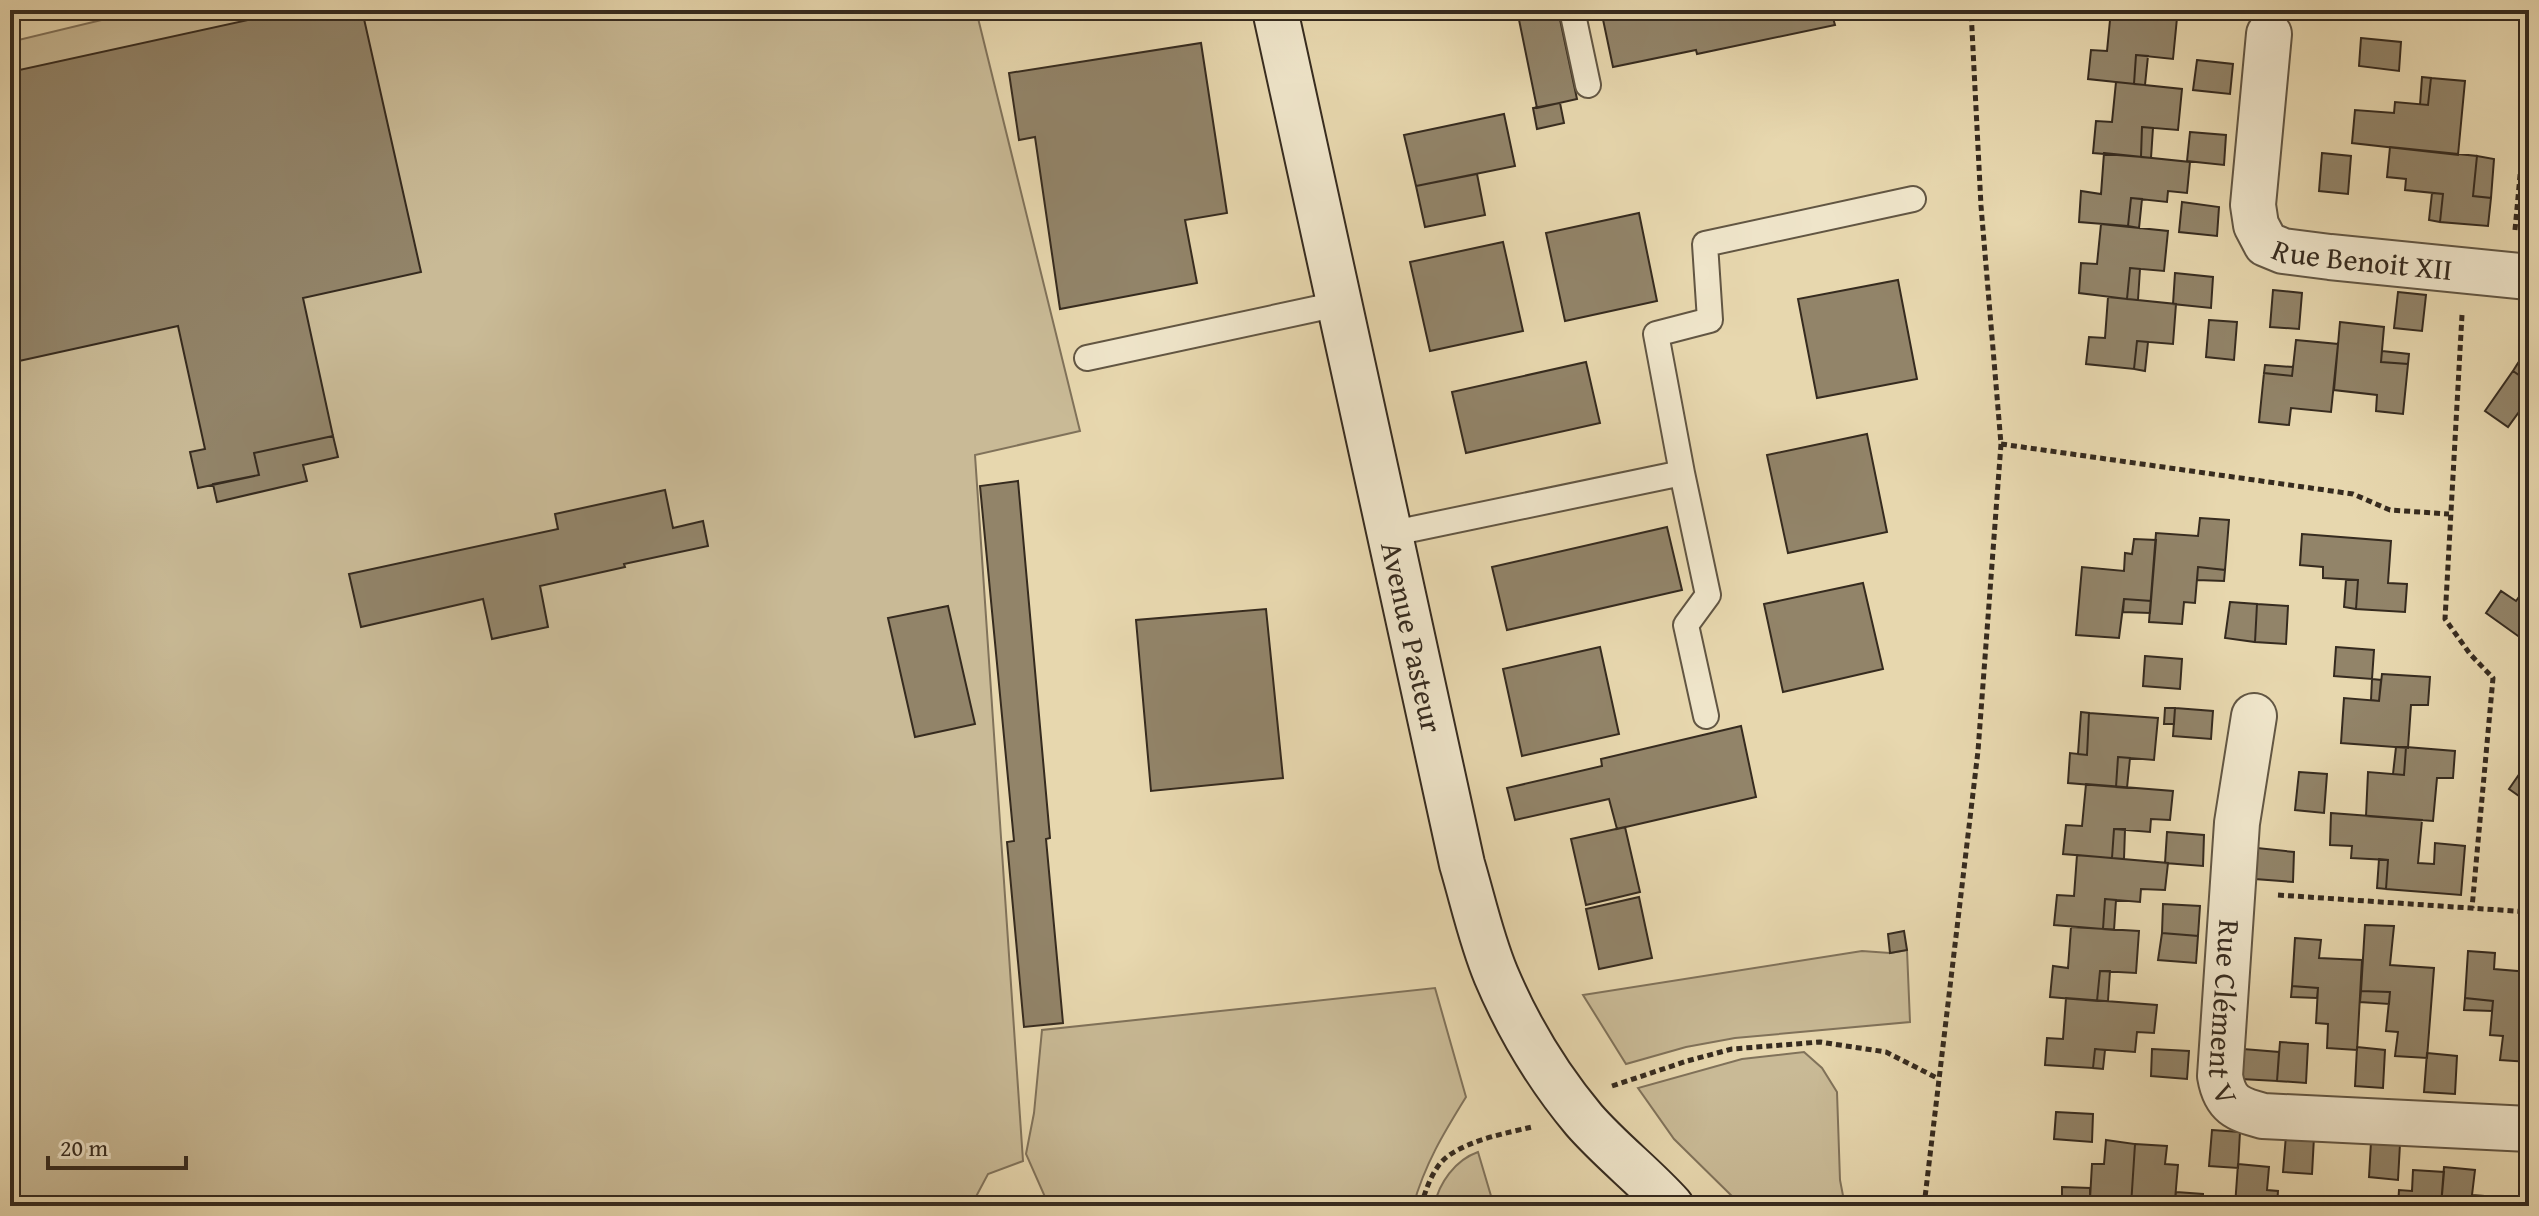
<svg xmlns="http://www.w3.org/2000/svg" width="2539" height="1216" viewBox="0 0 2539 1216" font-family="'Gentium Book Plus',serif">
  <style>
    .green { fill: #c9ba96; stroke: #80725a; stroke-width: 2 }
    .building { fill: #928469; stroke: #362b1f; stroke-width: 2 }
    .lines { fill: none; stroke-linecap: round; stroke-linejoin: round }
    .service-casing { stroke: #625643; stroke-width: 28 }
    .minor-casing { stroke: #625643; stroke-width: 48 }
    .secondary-casing { stroke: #362b1f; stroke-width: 48 }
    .path { stroke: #362b1f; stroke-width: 5; stroke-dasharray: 6 4; stroke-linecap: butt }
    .service { stroke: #efe5ca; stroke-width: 24 }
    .minor { stroke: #efe5ca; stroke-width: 44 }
    .secondary { stroke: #efe5ca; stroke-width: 44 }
    .labels { text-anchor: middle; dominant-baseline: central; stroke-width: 7; stroke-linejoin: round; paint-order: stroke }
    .street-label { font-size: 30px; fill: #362b1f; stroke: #efe5ca }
  </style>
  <rect width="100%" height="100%" fill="#e7d7ae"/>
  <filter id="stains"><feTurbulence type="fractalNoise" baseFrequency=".0025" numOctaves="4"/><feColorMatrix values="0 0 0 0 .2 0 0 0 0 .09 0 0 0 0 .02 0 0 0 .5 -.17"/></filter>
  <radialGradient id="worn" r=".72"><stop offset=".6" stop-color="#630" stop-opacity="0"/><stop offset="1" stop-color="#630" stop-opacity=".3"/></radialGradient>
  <path class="green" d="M 143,10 L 976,10 L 1080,431 L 975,455 L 1023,1161 L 988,1174 L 971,1206 L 10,1206 L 10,42 Z
    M 1907,950 L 1910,1022 L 1735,1038 L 1686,1047 L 1626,1064 L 1583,995 L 1862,951 L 1890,953 Z
    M 1435,988 L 1466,1097 C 1443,1134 1425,1164 1413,1206 L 1049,1206 L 1026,1154 L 1034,1113 L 1042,1030 Z
    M 1804,1052 L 1822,1068 L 1837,1092 L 1840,1180 L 1845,1206 L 1742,1206 L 1674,1139 L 1638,1088 L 1742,1059 Z
    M 1478,1152 L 1494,1206 L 1434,1206 C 1439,1183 1455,1160 1478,1152 Z"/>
  <path class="building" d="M 56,10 L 90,10 L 57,17 Z
    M 294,10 L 362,10 L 421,272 L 303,298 L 333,436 L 254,453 L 259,475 L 198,488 L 190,452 L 205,449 L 178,326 L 10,363 L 10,72 Z
    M 1517,10 L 1558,10 L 1577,99 L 1537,108 Z
    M 1601,10 L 1875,10 L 1833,18 L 1835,25 L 1697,54 L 1696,50 L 1613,67 Z
    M 2111,10 L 2177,18 L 2173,59 L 2136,55 L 2134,84 L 2088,79 L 2091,50 L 2107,51 Z
    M 2388,10 L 2457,10 L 2456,16 Z
    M 2361,38 L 2401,42 L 2399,71 L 2359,66 Z
    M 1201,43 L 1227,213 L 1185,220 L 1197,283 L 1060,309 L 1035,137 L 1019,140 L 1009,73 Z
    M 2136,55 L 2148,56 L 2145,85 L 2134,84 Z
    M 2197,60 L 2233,64 L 2230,94 L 2193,90 Z
    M 2422,77 L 2431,78 L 2428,105 L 2420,105 Z
    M 2431,78 L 2465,81 L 2458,155 L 2352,143 L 2355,110 L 2394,113 L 2395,102 L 2428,105 Z
    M 2116,82 L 2182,89 L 2178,130 L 2142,127 L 2141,157 L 2093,153 L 2096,121 L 2112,122 Z
    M 1560,103 L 1564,123 L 1537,129 L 1533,108 Z
    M 1504,114 L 1515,166 L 1416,186 L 1404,135 Z
    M 2142,127 L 2153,128 L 2151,158 L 2141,157 Z
    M 2190,132 L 2226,135 L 2224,165 L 2187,161 Z
    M 2390,147 L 2477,156 L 2473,196 L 2491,198 L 2488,226 L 2440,222 L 2443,194 L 2405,190 L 2406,179 L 2387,177 Z
    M 2104,153 L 2190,162 L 2187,193 L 2168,191 L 2167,202 L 2131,198 L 2128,226 L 2079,222 L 2081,191 L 2101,194 Z
    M 2322,153 L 2351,156 L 2348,194 L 2319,191 Z
    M 2477,156 L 2494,159 L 2491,198 L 2473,196 Z
    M 1477,174 L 1485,215 L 1425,227 L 1416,186 Z
    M 2432,193 L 2443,194 L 2440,222 L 2429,220 Z
    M 2131,198 L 2142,199 L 2139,228 L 2128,226 Z
    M 2182,202 L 2219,207 L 2217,236 L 2179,232 Z
    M 1639,213 L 1657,301 L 1565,321 L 1546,233 Z
    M 2101,224 L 2168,231 L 2164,271 L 2130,268 L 2127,299 L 2079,293 L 2081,263 L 2097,264 Z
    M 1503,242 L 1523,331 L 1430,351 L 1410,262 Z
    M 2130,268 L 2140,269 L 2138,300 L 2127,299 Z
    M 2175,273 L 2213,277 L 2211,308 L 2173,304 Z
    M 1898,280 L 1917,379 L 1817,398 L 1798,299 Z
    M 2273,290 L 2302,293 L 2299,329 L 2270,327 Z
    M 2398,292 L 2426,295 L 2422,331 L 2394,328 Z
    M 2108,297 L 2176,304 L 2173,344 L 2137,341 L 2134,369 L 2086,364 L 2089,337 L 2105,338 Z
    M 2209,320 L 2237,322 L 2234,360 L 2206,357 Z
    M 2340,322 L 2384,327 L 2381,362 L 2408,364 L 2403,414 L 2376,411 L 2377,395 L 2334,390 Z
    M 2296,340 L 2338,344 L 2331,412 L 2291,408 L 2289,425 L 2259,422 L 2264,373 L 2292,376 Z
    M 2137,341 L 2148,342 L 2145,371 L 2134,369 Z
    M 2382,351 L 2409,354 L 2408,364 L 2381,362 Z
    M 1586,362 L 1600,423 L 1466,453 L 1452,392 Z
    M 2518,363 L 2529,371 L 2529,382 L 2513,371 Z
    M 2265,365 L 2293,367 L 2292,376 L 2264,373 Z
    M 2513,371 L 2529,382 L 2529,419 L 2519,412 L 2508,427 L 2485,411 Z
    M 1867,434 L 1887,532 L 1788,553 L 1767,455 Z
    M 333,436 L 338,457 L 303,465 L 307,481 L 217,502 L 213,484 L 259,475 L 254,453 Z
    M 1018,481 L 1050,838 L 1046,839 L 1063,1023 L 1024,1027 L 1007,842 L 1014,841 L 980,486 Z
    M 665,490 L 673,528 L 703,521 L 708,546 L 624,564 L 625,567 L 540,586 L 548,627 L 492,639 L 483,599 L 361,627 L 349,574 L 558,529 L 555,514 Z
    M 2200,518 L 2229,520 L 2225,570 L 2198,567 L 2195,603 L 2184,602 L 2182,624 L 2149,622 L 2156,533 L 2198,536 Z
    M 1667,527 L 1682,590 L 1507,630 L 1492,567 Z
    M 2302,534 L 2391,541 L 2388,583 L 2407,584 L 2405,612 L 2356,609 L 2358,580 L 2323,578 L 2323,567 L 2300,565 Z
    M 2134,539 L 2156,540 L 2151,601 L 2124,599 L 2119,638 L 2076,635 L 2082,567 L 2124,571 L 2125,553 L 2132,554 Z
    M 2198,567 L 2225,570 L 2224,581 L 2197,580 Z
    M 2346,580 L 2358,580 L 2356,609 L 2344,607 Z
    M 1863,583 L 1883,669 L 1783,692 L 1764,604 Z
    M 2529,583 L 2529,636 L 2525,641 L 2486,613 L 2501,591 L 2516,601 Z
    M 2124,599 L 2151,601 L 2150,613 L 2123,612 Z
    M 2230,602 L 2257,604 L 2255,642 L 2225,638 Z
    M 2257,604 L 2288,606 L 2286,644 L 2255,642 Z
    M 948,606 L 975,724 L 915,737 L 888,618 Z
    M 1266,609 L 1283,778 L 1151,791 L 1136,620 Z
    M 1600,647 L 1619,734 L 1522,756 L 1503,669 Z
    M 2336,647 L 2374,650 L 2372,679 L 2334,676 Z
    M 2145,656 L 2182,659 L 2180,689 L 2143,686 Z
    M 2382,674 L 2430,677 L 2428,705 L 2411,705 L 2408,748 L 2341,743 L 2344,698 L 2379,701 Z
    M 2372,679 L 2381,680 L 2379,701 L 2371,700 Z
    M 2165,708 L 2175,708 L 2174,724 L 2164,724 Z
    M 2175,708 L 2213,711 L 2211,739 L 2173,736 Z
    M 2081,712 L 2089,713 L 2087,755 L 2078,754 Z
    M 2089,713 L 2158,718 L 2154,760 L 2118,757 L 2116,787 L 2068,783 L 2070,753 L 2087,755 Z
    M 1741,726 L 1756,797 L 1617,829 L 1609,799 L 1515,820 L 1507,788 L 1602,766 L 1601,759 Z
    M 2396,747 L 2406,747 L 2404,775 L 2393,774 Z
    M 2406,747 L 2455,751 L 2453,778 L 2437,778 L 2433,821 L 2366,816 L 2368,772 L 2404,775 Z
    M 2118,757 L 2130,758 L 2127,788 L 2116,787 Z
    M 2529,760 L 2529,803 L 2509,789 Z
    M 2299,772 L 2327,774 L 2324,813 L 2295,810 Z
    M 2086,784 L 2173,791 L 2170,820 L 2151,819 L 2150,832 L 2114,829 L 2112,858 L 2063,854 L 2066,825 L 2082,826 Z
    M 2331,813 L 2422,820 L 2418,863 L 2434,864 L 2435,843 L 2465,846 L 2461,895 L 2386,889 L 2388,860 L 2351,858 L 2352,846 L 2330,845 Z
    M 1625,827 L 1640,892 L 1586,905 L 1571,839 Z
    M 2114,829 L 2125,829 L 2124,859 L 2112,858 Z
    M 2167,832 L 2204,835 L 2203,866 L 2165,863 Z
    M 2257,848 L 2294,852 L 2293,882 L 2255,879 Z
    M 2077,855 L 2168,863 L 2165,890 L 2141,889 L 2140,902 L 2105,899 L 2103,929 L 2054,925 L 2057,895 L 2074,896 Z
    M 2379,859 L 2388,860 L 2386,889 L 2377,888 Z
    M 1639,897 L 1652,958 L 1599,969 L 1586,909 Z
    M 2105,899 L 2116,900 L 2114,930 L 2103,929 Z
    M 2163,904 L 2200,906 L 2198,936 L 2162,933 Z
    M 2365,925 L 2394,926 L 2390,965 L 2434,968 L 2427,1058 L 2395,1056 L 2398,1032 L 2386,1031 L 2390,992 L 2361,991 Z
    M 2071,927 L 2139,931 L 2136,973 L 2100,971 L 2097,1001 L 2050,997 L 2053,966 L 2068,968 Z
    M 1904,931 L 1907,950 L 1890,953 L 1888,934 Z
    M 2162,933 L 2198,936 L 2196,963 L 2158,960 Z
    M 2295,938 L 2321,940 L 2319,958 L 2362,960 L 2357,1050 L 2327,1048 L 2328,1024 L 2316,1023 L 2318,988 L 2292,986 Z
    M 2468,951 L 2495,953 L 2494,969 L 2529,972 L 2529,1062 L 2500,1060 L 2503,1036 L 2490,1035 L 2493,1001 L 2465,998 Z
    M 2100,971 L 2110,971 L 2108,1001 L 2097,1001 Z
    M 2292,986 L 2318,988 L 2317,998 L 2291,997 Z
    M 2361,991 L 2390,992 L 2389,1004 L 2360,1002 Z
    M 2066,998 L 2157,1005 L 2154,1033 L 2137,1032 L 2135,1052 L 2095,1049 L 2093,1068 L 2045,1065 L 2047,1038 L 2063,1039 Z
    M 2465,998 L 2493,1001 L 2492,1011 L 2464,1010 Z
    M 2280,1042 L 2308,1044 L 2306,1083 L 2277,1081 Z
    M 2357,1047 L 2385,1050 L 2383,1088 L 2355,1086 Z
    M 2095,1049 L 2105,1050 L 2103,1069 L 2093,1068 Z
    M 2152,1049 L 2189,1051 L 2187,1079 L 2151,1076 Z
    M 2243,1049 L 2279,1052 L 2277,1081 L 2241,1079 Z
    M 2427,1053 L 2457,1056 L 2455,1094 L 2424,1092 Z
    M 2056,1112 L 2093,1114 L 2092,1142 L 2054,1139 Z
    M 2212,1130 L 2240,1132 L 2238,1168 L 2209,1166 Z
    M 2286,1135 L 2314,1137 L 2312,1174 L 2283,1172 Z
    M 2106,1140 L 2135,1144 L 2131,1206 L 2061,1206 L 2062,1196 L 2090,1199 L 2092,1164 L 2104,1164 Z
    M 2371,1142 L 2400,1144 L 2398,1180 L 2369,1177 Z
    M 2135,1144 L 2167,1146 L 2165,1164 L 2178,1165 L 2175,1200 L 2203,1203 L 2203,1206 L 2131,1206 Z
    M 2238,1164 L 2269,1167 L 2267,1190 L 2278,1191 L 2277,1206 L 2235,1206 Z
    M 2444,1167 L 2475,1170 L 2472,1195 L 2484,1196 L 2484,1206 L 2441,1206 Z
    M 2413,1170 L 2444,1172 L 2441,1206 L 2398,1206 L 2399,1190 L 2412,1191 Z
    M 2062,1187 L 2090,1188 L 2090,1199 L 2062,1196 Z
    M 2176,1192 L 2203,1194 L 2203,1203 L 2175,1200 Z"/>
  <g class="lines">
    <defs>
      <path id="service" d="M 1572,10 L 1588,85
        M 1087,358 L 1338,304
        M 1682,473 L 1708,595 L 1686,625 L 1706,716
        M 1389,534 L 1682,473 L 1656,334 L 1710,320 L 1705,244 L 1913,199"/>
      <g id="minor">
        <path id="s1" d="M 2269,34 L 2253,205 L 2256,225 L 2266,244 L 2283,251 L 2330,257 L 2529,277"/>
        <path id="s2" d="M 2254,716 L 2237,823 L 2220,1076 C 2225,1105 2237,1109 2263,1116 L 2529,1129"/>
      </g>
      <g id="secondary">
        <path id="s3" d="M 1275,10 L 1462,864 C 1473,901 1481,939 1496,975 C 1518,1027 1548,1077 1584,1120 C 1611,1151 1644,1176 1671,1206"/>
      </g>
    </defs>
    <use href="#service" class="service-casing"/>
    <use href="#minor" class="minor-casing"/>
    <use href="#secondary" class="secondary-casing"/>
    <path class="path" d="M 2515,230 L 2529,78
      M 2462,315 L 2445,619 L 2470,654 L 2493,678 L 2472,908
      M 2001,444 L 2353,494 L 2390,510 L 2449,514
      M 2278,895 L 2529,912
      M 1612,1086 L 1687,1061 L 1732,1049 L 1820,1042 L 1886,1052 L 1937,1078
      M 1421,1206 C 1426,1189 1433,1167 1448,1156 C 1470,1140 1506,1133 1532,1127
      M 1924,1206 L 1978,751 L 2001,444 L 1981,206 L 1971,10"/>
    <use href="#service" class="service"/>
    <use href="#minor" class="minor"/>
    <use href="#secondary" class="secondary"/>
  </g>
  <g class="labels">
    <g class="street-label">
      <text stroke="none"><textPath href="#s1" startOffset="312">Rue Benoit XII</textPath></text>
      <text stroke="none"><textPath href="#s3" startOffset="642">Avenue Pasteur</textPath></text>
      <text stroke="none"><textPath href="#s2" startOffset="298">Rue Clément V</textPath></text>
    </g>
  </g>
  <rect width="2539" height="1216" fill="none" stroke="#e7d7ae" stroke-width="40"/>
  <rect x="12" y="12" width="2515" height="1192" fill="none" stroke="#362b1f" stroke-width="4"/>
  <rect x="20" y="20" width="2499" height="1176" fill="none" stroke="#362b1f" stroke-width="2"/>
  <path d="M48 1156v12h138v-12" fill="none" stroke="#362b1f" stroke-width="4"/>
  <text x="60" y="1156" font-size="24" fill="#362b1f" stroke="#efe5ca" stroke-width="6" paint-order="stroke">20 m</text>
  <rect width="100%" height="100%" filter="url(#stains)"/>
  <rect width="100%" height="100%" fill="url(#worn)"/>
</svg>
